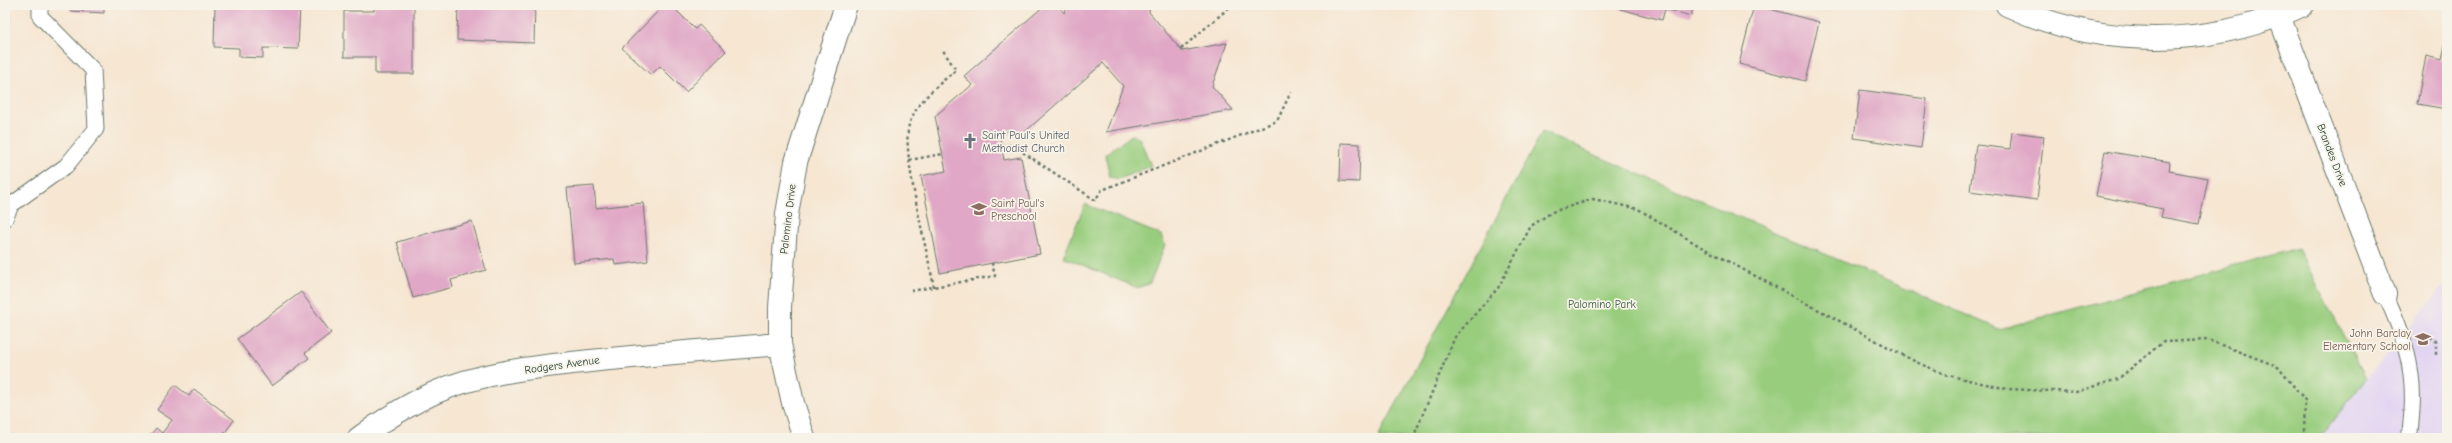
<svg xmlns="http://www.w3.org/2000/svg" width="2452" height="443" viewBox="0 0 2452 443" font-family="'Comic Neue',sans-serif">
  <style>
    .built { fill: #e2d4f3 }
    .green { fill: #99cd7e; stroke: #5c8559 }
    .building { fill: #e0a7c6 }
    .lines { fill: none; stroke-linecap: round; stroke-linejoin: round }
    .lane-casing { stroke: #6a786b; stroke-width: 17 }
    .street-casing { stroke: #6a786b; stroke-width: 24 }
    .path { stroke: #6a786b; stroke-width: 2.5; stroke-dasharray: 3 3; stroke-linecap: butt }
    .lane { stroke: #fff; stroke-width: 15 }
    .street { stroke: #fff; stroke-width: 22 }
    .labels { text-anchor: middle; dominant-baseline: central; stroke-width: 3.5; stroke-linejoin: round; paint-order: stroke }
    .worship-label { font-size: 11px; fill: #5b616d; stroke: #f7f3e8; text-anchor: start }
    .street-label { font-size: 11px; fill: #1f3d34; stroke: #f7f3e8 }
    .education-label { font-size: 11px; fill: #785e54; stroke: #f7f3e8; text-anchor: start }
    .park-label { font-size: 11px; fill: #375a43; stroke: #f7f3e8 }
  </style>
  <rect width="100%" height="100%" fill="#f7f3e8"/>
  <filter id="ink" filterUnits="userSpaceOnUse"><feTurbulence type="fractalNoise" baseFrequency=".025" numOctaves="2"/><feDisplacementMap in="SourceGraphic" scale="8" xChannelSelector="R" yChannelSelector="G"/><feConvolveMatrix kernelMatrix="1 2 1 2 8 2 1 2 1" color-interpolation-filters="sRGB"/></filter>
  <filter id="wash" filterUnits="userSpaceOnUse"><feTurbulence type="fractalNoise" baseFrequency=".012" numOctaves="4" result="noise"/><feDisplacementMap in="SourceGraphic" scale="16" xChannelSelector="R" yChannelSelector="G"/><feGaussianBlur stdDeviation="0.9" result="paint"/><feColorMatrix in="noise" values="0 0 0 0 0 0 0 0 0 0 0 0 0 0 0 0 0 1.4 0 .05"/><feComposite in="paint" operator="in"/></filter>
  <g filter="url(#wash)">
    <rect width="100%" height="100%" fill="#f6e6d2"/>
    <path class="built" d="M 2447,282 L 2447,438 L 2319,438 L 2366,379 Z"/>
    <path class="green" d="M 1542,132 L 1999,329 L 2298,248 L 2366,379 L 2319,438 L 1378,438 Z
      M 1132,135 L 1140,139 L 1151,166 L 1119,179 L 1110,177 L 1105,154 Z
      M 1085,204 L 1161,235 L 1165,245 L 1150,283 L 1138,288 L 1063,257 Z"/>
    <g id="blocks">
      <path class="building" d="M 5,5 L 9,5 L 8,47 L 5,47 Z
        M 70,5 L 104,5 L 104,13 L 70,11 Z
        M 215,5 L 300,5 L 298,49 L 263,48 L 263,58 L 239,57 L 239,48 L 214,47 Z
        M 374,5 L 414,5 L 414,74 L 375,74 L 375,57 L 344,57 L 344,11 L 374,11 Z
        M 458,5 L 535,5 L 534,43 L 457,40 Z
        M 664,5 L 671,5 L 695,29 L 699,25 L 726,51 L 686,92 L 660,66 L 651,75 L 622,48 Z
        M 1045,5 L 1057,5 L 1064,13 L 1067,5 L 1150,5 L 1149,12 L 1182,51 L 1227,43 L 1212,86 L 1233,110 L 1106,132 L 1123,86 L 1103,63 L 1018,138 L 1010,129 L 1000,138 L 1004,160 L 1021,157 L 1040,254 L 940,273 L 921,176 L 946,171 L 935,116 L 972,85 L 964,76 Z
        M 1621,5 L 1694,5 L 1691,16 L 1665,9 L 1662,20 L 1620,9 Z
        M 1754,5 L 1819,22 L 1805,81 L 1739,64 Z
        M 2446,40 L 2447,109 L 2417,104 L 2426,56 L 2442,60 Z
        M 1860,90 L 1927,99 L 1921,148 L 1854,138 Z
        M 2012,132 L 2044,136 L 2037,200 L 1970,191 L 1976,145 L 2010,149 Z
        M 1341,143 L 1360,144 L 1359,182 L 1340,181 Z
        M 2105,151 L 2170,162 L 2169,171 L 2208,178 L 2199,224 L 2161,217 L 2163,209 L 2096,196 Z
        M 594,186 L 596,208 L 643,203 L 648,261 L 615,265 L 614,259 L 574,263 L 567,188 Z
        M 472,221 L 486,270 L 451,280 L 453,287 L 413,298 L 397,242 Z
        M 301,292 L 331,333 L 305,353 L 309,358 L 272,386 L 237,339 Z
        M 175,385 L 189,396 L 194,389 L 234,420 L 221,438 L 148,438 L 156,428 L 162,433 L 172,420 L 157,410 Z"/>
    </g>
  </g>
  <g filter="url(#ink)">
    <use href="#blocks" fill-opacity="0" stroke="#6a786b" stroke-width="1"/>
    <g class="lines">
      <defs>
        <path id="lane" d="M 5,219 L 11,205 L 66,166 L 96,129 L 93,70 L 40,16 L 40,5
          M 2385,294 C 2403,332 2415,368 2412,410 C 2411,419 2411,429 2409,438"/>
        <path id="street" d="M 2007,5 C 2100,49 2210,49 2303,5
          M 2279,16 L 2385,294
          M 359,438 C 382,421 407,405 434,393 C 476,374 527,368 572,363 C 642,355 711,350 780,344
          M 804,438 L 793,403 L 780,344 L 780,307 L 787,214 L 796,162 L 846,5"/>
      </defs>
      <use href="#lane" class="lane-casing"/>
      <use href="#street" class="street-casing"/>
      <path class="path" d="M 1181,49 L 1232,5
        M 1001,145 L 1012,145 L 1095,200 L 1102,190 L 1277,121 L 1291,92
        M 909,160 L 943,154
        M 934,287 C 928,255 901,150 909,125 C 916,102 938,85 956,70 L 942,49
        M 911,291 L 995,276 L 992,263
        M 2430,337 L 2436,341 L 2436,357
        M 1413,438 L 1455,337 L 1498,288 L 1531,226 L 1552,212 L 1593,199 L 1638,209 L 1703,248 L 1916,362 L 1947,375 L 2007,389 L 2076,392 L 2118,379 L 2163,342 L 2208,340 L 2277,366 L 2305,400 L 2304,434 L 2301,438"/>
      <use href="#lane" class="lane"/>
      <use href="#street" class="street"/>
    </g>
  </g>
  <defs>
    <symbol id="church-bare" viewBox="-9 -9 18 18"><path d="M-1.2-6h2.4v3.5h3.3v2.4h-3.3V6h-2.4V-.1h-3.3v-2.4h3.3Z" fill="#6b7280" stroke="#f7f3e8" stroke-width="2.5" paint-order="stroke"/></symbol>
    <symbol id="school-bare" viewBox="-9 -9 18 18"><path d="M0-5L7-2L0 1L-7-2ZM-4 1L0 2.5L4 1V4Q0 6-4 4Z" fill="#8d6e63" stroke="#f7f3e8" stroke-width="2.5" paint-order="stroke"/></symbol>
  </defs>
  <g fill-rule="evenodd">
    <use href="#church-bare" x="959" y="130" width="22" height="22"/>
    <use href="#school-bare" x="968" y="198" width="22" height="22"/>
    <use href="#school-bare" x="2412" y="328" width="22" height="22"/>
  </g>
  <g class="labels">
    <g class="worship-label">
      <text x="982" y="135">Saint Paul's United<tspan x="982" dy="13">Methodist Church</tspan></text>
    </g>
    <g class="street-label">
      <text transform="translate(2332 155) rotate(69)">Brandes Drive</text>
      <text transform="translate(788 219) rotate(-83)">Palomino Drive</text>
      <text transform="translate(562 365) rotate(-8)">Rodgers Avenue</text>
    </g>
    <g class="education-label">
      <text x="991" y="203">Saint Paul's<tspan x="991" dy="13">Preschool</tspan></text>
      <text x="2411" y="333" text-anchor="end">John Barclay<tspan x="2411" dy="13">Elementary School</tspan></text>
    </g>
    <g class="park-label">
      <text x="1602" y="304">Palomino Park</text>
    </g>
  </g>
  <rect width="2452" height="443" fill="none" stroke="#f7f3e8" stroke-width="20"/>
</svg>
